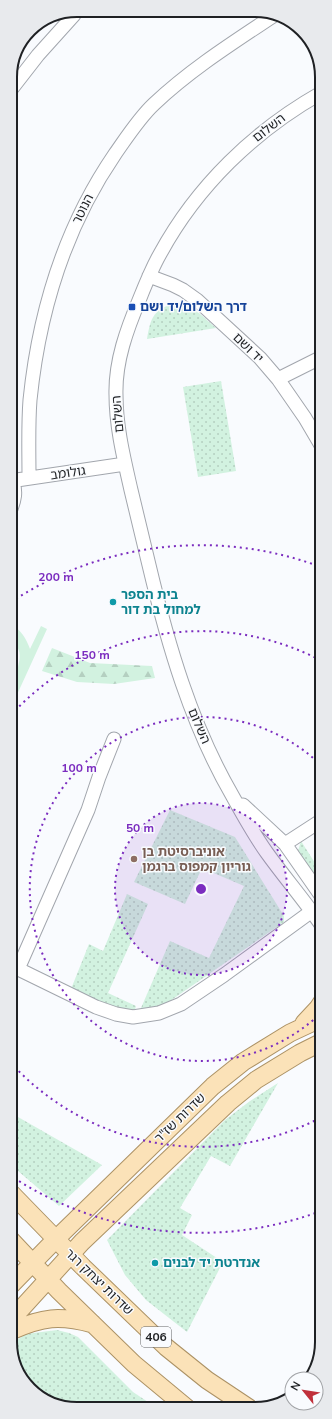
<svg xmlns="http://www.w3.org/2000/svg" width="332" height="1419" viewBox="0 0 332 1419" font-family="'Nunito Sans','Noto Sans Hebrew',sans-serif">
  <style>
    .grass { fill: url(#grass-dots) }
    .forest { fill: url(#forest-firs) }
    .garden { fill: #d2f2e0 }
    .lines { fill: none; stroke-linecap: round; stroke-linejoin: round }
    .minor-casing { stroke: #a2a6ad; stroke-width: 15 }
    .major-casing { stroke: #ac9265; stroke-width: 19 }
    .minor { stroke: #fff; stroke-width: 13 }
    .major { stroke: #fbe2b8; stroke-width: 17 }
    .ring { fill: none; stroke: #7b2cbf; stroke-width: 2; stroke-dasharray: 2 4 }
    .transit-dot { fill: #1a4fb4; stroke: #f9fbfe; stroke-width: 1.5 }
    .culture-dot { fill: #0f9aa8; stroke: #f9fbfe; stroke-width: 1.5 }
    .education-dot { fill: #8d6e63; stroke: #f9fbfe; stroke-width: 1.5 }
    .labels { text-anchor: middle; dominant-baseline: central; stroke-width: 3; stroke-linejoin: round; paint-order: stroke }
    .shield { fill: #f9fbfe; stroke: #606265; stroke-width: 1 }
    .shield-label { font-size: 12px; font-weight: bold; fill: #1f2124 }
    .street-label { font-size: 13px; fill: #1f2124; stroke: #f9fbfe }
    .transit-label { font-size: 13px; font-weight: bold; fill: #164399; stroke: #f9fbfe; text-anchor: start }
    .culture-label { font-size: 13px; font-weight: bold; fill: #0d838f; stroke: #f9fbfe; text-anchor: start }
    .education-label { font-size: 13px; font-weight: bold; fill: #785e54; stroke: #f9fbfe; text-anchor: start }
    .rim { fill: none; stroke: #1f2124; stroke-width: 2 }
    .centre { fill: #7b2cbf; stroke: #f9fbfe; stroke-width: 2 }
    .ring-label { font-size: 12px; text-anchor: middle; font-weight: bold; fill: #7b2cbf; stroke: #f9fbfe; stroke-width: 3; stroke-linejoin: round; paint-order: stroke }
  </style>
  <defs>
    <pattern id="grass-dots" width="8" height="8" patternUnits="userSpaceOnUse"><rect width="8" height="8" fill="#d2f2e0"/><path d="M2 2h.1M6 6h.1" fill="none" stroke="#b4cfc0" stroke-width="1.8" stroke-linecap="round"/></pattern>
    <pattern id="forest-firs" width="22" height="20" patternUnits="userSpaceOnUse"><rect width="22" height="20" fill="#d2f2e0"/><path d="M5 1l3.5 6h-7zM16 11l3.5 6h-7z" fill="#b4cfc0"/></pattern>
  </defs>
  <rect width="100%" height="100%" fill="#f9fbfe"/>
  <path class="grass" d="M 175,303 C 192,303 204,318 216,328 L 147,339 C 151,317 153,310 175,303 Z
    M 221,381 L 236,471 L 198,477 L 183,387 Z
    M 170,810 L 235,837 L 284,916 L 284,922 L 170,1001 L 158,1007 L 141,1008 L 170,941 L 209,958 L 244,886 L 202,868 L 185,904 L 134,882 Z
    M 301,841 L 322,874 L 322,886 L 303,861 L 298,851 Z
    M 127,894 L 148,904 L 108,993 L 136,1006 L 134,1013 L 107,1006 L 71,989 L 89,944 L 103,951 Z
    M 278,1083 L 230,1166 L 211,1156 L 180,1208 L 192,1215 L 182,1235 L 223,1262 L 187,1332 L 146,1300 L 125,1275 L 107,1240 L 225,1120 L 250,1101 Z
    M 11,1113 L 102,1165 L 59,1206 L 11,1165 Z
    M 57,1330 L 69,1333 L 78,1337 L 133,1392 L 157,1408 L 63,1408 L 27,1386 L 11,1351 L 11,1344 L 26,1334 Z"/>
  <path class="forest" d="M 52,648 L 90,663 L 152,666 L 155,678 L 114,684 L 77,682 L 42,671 Z"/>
  <path class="garden" d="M 10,623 C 21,630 26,638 30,649 L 41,626 L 47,629 L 10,710 L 10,665 L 18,667 C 22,652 19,649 11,636 C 9,633 10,627 10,623 Z"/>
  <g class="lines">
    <defs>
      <path id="minor" d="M 10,91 L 38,55 L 74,15
        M 321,93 C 254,131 197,186 160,254 C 152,268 146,283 140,298 C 127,329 115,361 116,395 C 116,427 124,459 131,490 C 137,515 143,540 149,565 C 168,645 191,724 232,795 C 243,815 254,835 267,853 C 285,878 305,901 322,926
        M 149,276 L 173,285 L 183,290 L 197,300 L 260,358 L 278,379 L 305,418 L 322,447
        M 278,379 L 322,357
        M 29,478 C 29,452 28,426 30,400 C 39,312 65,227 115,154 C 127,137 139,118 154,104 C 191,69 234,42 276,14
        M 10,481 L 125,464
        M 10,511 C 15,500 16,492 13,481
        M 243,805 L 285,844 L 322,897
        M 285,844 L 322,820
        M 10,965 L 96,1007 L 116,1014 L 133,1017 L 159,1013 L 181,1004 L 224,975 L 312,911
        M 18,969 L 88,810 L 99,777 L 114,739"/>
      <path id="major" d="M 304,1023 L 318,1008 L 322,1002
        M 11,1193 L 83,1267 L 166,1347 L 207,1380 L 249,1408
        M 11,1240 L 59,1291 L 134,1364 L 187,1408
        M 11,1285 L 56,1239 L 213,1086 L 243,1062 L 290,1033 L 322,1018
        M 11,1320 L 82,1242 L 228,1103 L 256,1080 L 300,1053 L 322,1042
        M 11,1331 C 43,1317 59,1315 93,1324"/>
    </defs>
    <use href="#minor" class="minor-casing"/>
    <use href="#major" class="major-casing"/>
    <use href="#minor" class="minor"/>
    <use href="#major" class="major"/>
  </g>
  <circle cx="201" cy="889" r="86" fill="#7b2cbf" fill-opacity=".12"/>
  <g class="ring">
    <circle cx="201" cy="889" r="86"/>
    <path d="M322 1012A172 172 0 1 1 322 766"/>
    <path d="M320 1118A258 258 0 0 1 11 1063M11 715A258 258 0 0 1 320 660"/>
    <path d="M321 1211A344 344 0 0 1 11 1176M11 602A344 344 0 0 1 321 567"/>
  </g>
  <rect class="transit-dot" x="128" y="303" width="8" height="8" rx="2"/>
  <g class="culture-dot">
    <circle cx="113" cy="602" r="4"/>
    <circle cx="155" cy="1263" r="4"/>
  </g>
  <circle class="education-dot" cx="134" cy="859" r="4"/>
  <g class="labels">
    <rect class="shield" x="141" y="1327" width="30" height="20" rx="3"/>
    <g class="shield-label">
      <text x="156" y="1337">406</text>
    </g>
    <g class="street-label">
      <text transform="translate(269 128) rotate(-38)">השלום</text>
      <text transform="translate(83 209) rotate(-63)">הנוטר</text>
      <text transform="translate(248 348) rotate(44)">יד ושם</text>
      <text transform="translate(118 414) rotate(-95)">השלום</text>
      <text transform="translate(68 473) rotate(-8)">גולומב</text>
      <text transform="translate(199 726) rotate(67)">השלום</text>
      <text transform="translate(180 1118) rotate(-44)">שדרות שז"ר</text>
      <text transform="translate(99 1282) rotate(44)">שדרות יצחק רגר</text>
    </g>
    <g class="transit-label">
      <text x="140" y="307">דרך השלום/יד ושם</text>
    </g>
    <g class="culture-label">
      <text x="121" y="595">בית הספר<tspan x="121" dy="15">למחול בת דור</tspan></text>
      <text x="163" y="1263">אנדרטת יד לבנים</text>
    </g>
    <g class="education-label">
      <text x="142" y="852">אוניברסיטת בן<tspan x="142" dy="15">גוריון קמפוס ברגמן</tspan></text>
    </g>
  </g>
  <path d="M0 0H332V1419H0ZM77 17H255A60 60 0 0 1 315 77V1342A60 60 0 0 1 255 1402H77A60 60 0 0 1 17 1342V77A60 60 0 0 1 77 17Z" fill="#e8eaed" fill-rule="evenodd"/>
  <path class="rim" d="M77 17H255A60 60 0 0 1 315 77V1342A60 60 0 0 1 255 1402H77A60 60 0 0 1 17 1342V77A60 60 0 0 1 77 17Z"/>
  <circle cx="201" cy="889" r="6" class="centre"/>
  <g class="ring-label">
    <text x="56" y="581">200 m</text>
    <text x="92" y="659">150 m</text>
    <text x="79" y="772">100 m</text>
    <text x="140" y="832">50 m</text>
  </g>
  <g transform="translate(304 1391) rotate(300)"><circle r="19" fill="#f9fbfe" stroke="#a2a4a7"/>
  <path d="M0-3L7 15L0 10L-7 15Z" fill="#c0303b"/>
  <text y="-6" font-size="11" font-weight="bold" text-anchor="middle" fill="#1f2124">N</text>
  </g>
</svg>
